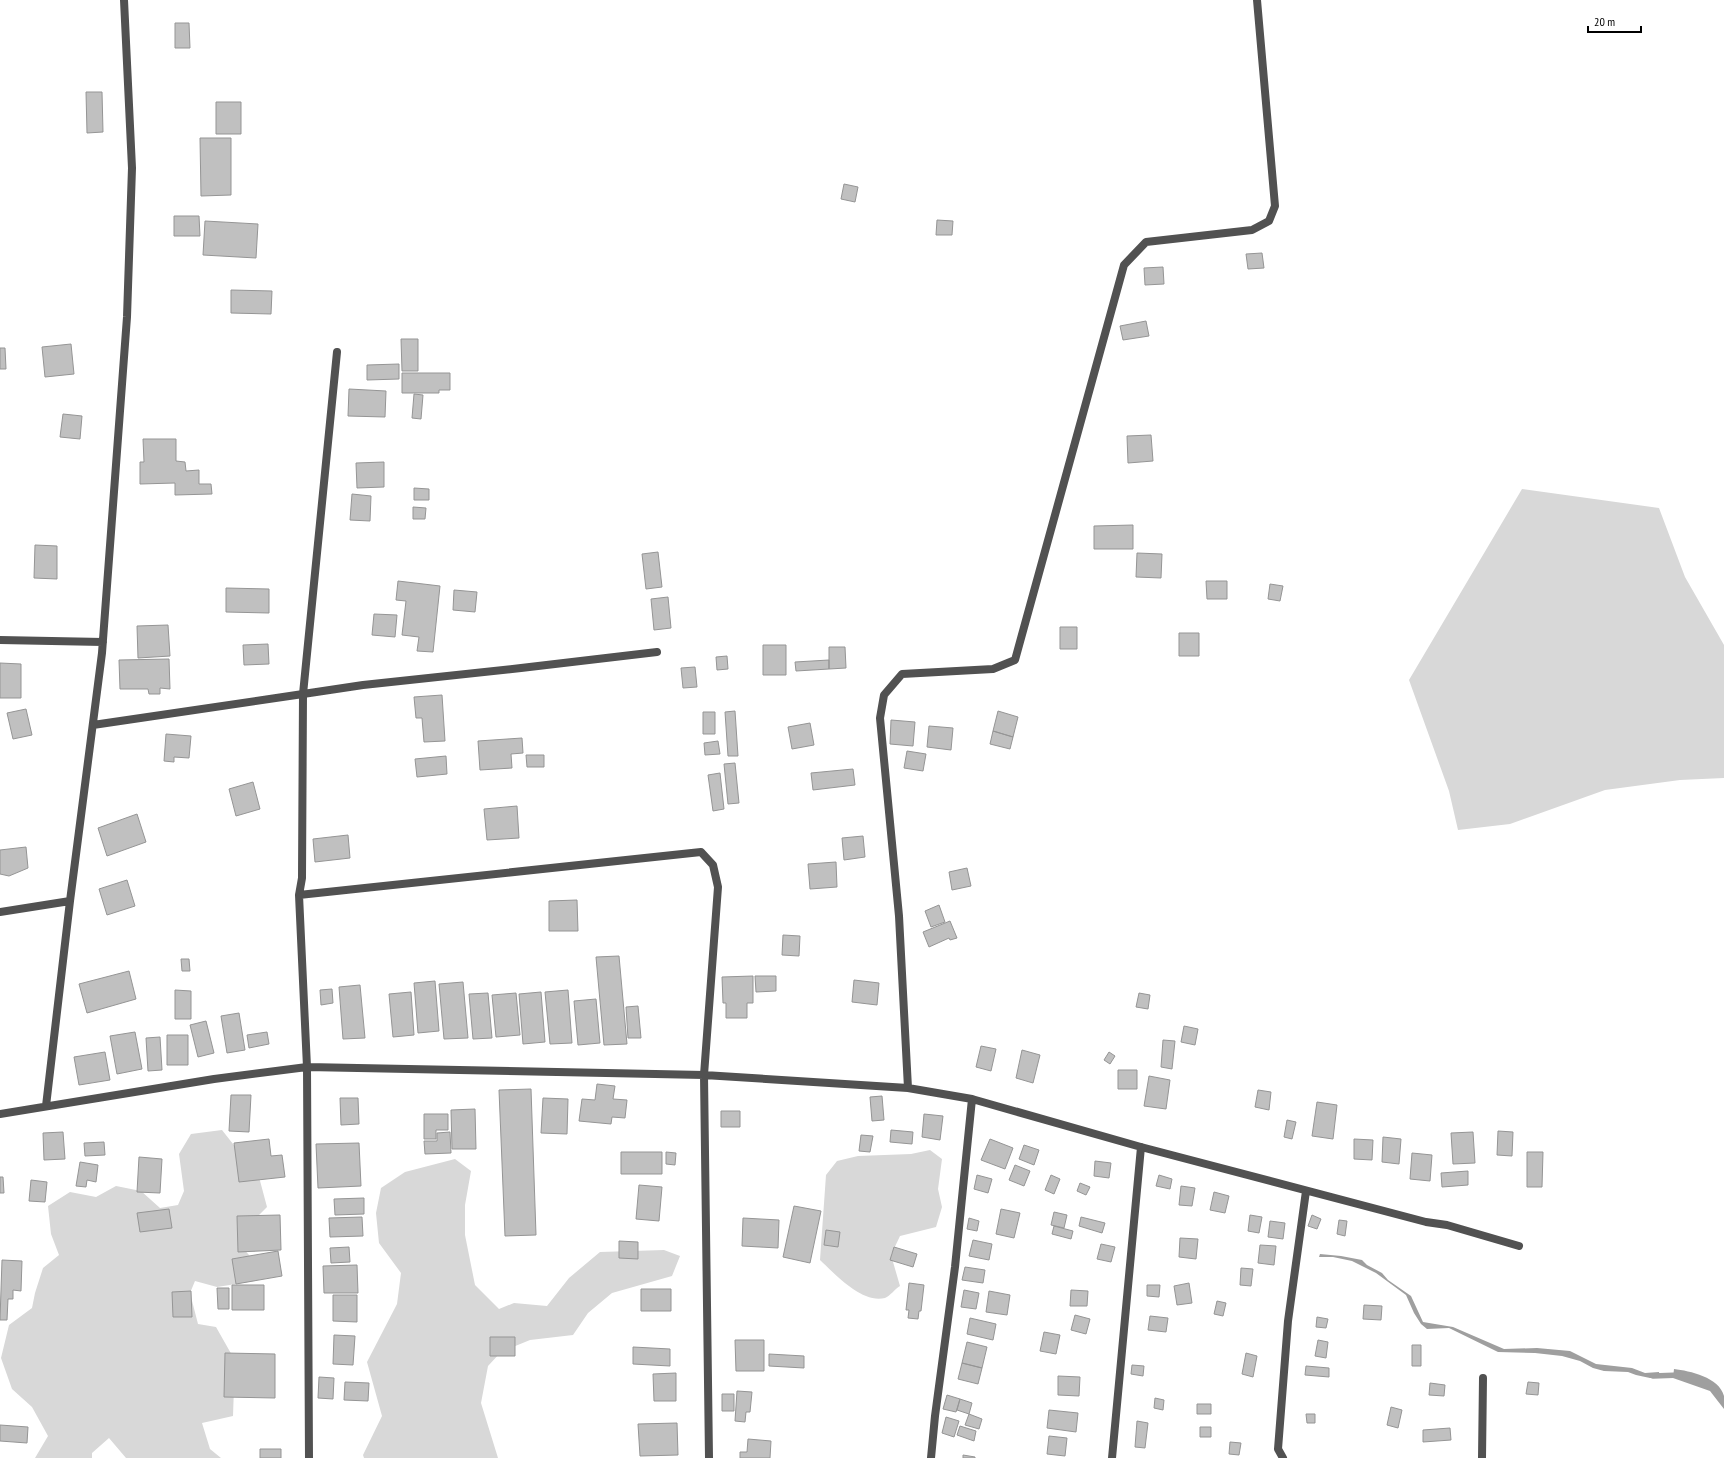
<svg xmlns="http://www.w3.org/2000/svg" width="1724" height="1458" viewBox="0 0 1724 1458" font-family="'PT Sans Narrow',sans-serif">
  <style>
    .green { fill: #d8d8d8 }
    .water { fill: #9f9f9f }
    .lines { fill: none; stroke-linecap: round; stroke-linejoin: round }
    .stream { stroke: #9f9f9f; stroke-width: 5.5 }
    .building { fill: #c0c0c0; stroke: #959595 }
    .minor { stroke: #515151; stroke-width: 8 }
  </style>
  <rect width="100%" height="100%" fill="#fff"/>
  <path class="green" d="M 1522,489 L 1659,508 L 1685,577 L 1724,645 L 1724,778 L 1680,780 L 1605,790 L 1510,824 L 1458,830 L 1449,791 L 1409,680 Z
    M 222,1130 L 259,1177 L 267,1207 L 252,1222 L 238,1242 L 254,1261 L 255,1281 L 217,1287 L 195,1281 L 190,1293 L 198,1324 L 216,1327 L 233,1357 L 234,1387 L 233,1416 L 202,1423 L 210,1449 L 221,1458 L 126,1458 L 109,1438 L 92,1453 L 92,1458 L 35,1458 L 48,1436 L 32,1407 L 12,1389 L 1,1358 L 9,1325 L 32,1308 L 35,1293 L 43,1268 L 59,1255 L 51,1234 L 48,1206 L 70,1192 L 96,1197 L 116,1186 L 141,1191 L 160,1208 L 178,1205 L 184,1191 L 179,1154 L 191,1134 Z
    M 930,1150 L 942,1159 L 938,1189 L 942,1207 L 936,1227 L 900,1236 L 891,1255 L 900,1286 C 895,1289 890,1296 885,1298 C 862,1304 835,1274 820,1260 L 826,1175 L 837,1161 L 858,1156 L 911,1154 Z
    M 455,1159 L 471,1171 L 465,1205 L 465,1235 L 475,1285 L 499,1309 L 514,1303 L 547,1306 L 569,1278 L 600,1252 L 664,1250 L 680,1256 L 672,1276 L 612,1293 L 588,1313 L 573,1335 L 530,1340 L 501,1352 L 488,1366 L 481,1403 L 498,1458 L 364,1458 L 363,1455 L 382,1416 L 367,1362 L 397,1304 L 401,1273 L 379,1243 L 376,1213 L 381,1188 L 405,1172 Z"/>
  <path class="water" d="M 1320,1254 L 1341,1256 L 1362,1260 L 1367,1265 L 1382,1273 L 1388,1280 L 1411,1296 L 1423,1322 L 1453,1327 L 1504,1349 L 1537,1348 L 1570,1351 L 1596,1364 L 1632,1368 L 1645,1373 L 1659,1372 L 1660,1378 L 1650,1378 L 1636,1375 L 1628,1372 L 1604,1371 L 1593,1368 L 1580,1361 L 1562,1356 L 1535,1353 L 1498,1352 L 1449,1328 L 1427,1329 L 1421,1324 L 1414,1313 L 1406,1295 L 1376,1273 L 1352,1261 L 1333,1257 L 1319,1257 Z
    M 1674,1369 C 1690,1371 1719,1377 1724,1396 C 1724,1400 1724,1405 1724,1409 L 1710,1391 L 1673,1378 Z"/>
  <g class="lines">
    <path class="stream" d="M 1653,1376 L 1680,1375"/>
  </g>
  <path class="building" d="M 175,23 L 189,23 L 190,48 L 175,48 Z
    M 86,92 L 102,92 L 103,132 L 87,133 Z
    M 216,102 L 241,102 L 241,134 L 216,134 Z
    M 200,138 L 231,138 L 231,195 L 201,196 Z
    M 844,184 L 858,187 L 855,202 L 841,199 Z
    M 174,216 L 199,216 L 200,236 L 174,236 Z
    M 937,220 L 953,221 L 952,235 L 936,235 Z
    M 205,221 L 258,224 L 256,258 L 203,255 Z
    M 1262,253 L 1264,268 L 1248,269 L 1246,254 Z
    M 1163,267 L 1164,284 L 1145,285 L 1144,268 Z
    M 231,290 L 272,291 L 271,314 L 231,313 Z
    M 1146,321 L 1149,336 L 1123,340 L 1120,326 Z
    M 401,339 L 418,339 L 418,371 L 402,371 Z
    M 71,344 L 74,374 L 45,377 L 42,347 Z
    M 0,348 L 5,348 L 6,369 L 0,369 Z
    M 399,364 L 399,379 L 367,380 L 367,365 Z
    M 402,373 L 450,373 L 450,390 L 439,390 L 439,393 L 402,393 Z
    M 349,389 L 386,391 L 385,417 L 348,416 Z
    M 414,394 L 423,395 L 421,419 L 412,418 Z
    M 63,414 L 82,416 L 80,439 L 60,437 Z
    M 1151,435 L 1153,461 L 1128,463 L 1127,436 Z
    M 143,439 L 176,439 L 176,461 L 185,462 L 186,471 L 199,470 L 199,484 L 211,484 L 212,494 L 175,495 L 175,483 L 140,484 L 140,462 L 144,462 Z
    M 384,462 L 384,487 L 357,488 L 356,463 Z
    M 414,488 L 429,489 L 429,500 L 414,500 Z
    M 352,494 L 371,496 L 370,521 L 350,520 Z
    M 413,507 L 426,508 L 425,519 L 413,519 Z
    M 1133,525 L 1133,549 L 1094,549 L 1094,526 Z
    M 35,545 L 57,546 L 57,579 L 34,578 Z
    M 658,552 L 662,587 L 646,589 L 642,554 Z
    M 1137,553 L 1162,554 L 1161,578 L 1136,577 Z
    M 398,581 L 440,586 L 433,652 L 417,651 L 419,637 L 402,635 L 406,601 L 396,600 Z
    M 1206,581 L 1227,581 L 1227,599 L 1207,599 Z
    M 1270,584 L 1283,586 L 1280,601 L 1268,599 Z
    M 226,588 L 269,589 L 269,613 L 226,612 Z
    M 454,590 L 477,592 L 475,612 L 453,610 Z
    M 668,597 L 671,628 L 654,630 L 651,599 Z
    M 374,614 L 397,615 L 395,637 L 372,635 Z
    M 168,625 L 170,656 L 138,658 L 137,626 Z
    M 1060,627 L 1077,627 L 1077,649 L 1060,649 Z
    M 1179,633 L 1199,633 L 1199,656 L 1179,656 Z
    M 268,644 L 269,664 L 244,665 L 243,645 Z
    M 763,645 L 786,645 L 786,675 L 763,675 Z
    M 829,647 L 845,647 L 846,668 L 829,669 Z
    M 727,656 L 728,669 L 717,670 L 716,657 Z
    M 169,659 L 170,689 L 160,688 L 160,694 L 149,694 L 148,689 L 120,689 L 119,660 Z
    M 829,660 L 829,669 L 796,671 L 795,662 Z
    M 0,663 L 21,664 L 21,698 L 0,698 Z
    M 695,667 L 697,687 L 683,688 L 681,668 Z
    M 442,695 L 445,741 L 424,742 L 422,718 L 416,718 L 414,697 Z
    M 26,709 L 32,735 L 13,739 L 7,713 Z
    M 735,711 L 738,756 L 728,756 L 725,712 Z
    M 998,711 L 1018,717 L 1013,737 L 993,731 Z
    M 703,712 L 715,712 L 715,734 L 703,734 Z
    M 891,720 L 915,722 L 913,746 L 890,744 Z
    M 810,723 L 814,745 L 792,749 L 788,727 Z
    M 929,726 L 953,728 L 951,750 L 927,747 Z
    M 993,731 L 1013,737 L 1010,749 L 990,744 Z
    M 166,734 L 191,736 L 189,758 L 174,757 L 174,762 L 164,761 Z
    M 522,738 L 523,753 L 511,754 L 512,768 L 480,770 L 478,741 Z
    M 718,741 L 720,754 L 705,755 L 704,743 Z
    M 907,751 L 926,754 L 923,771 L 904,768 Z
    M 526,755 L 544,755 L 544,767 L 527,767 Z
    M 446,756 L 447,774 L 417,777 L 415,759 Z
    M 735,763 L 739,803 L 728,804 L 724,764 Z
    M 853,769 L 855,785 L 813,790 L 811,773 Z
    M 720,773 L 724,809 L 713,811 L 708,775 Z
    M 253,782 L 260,809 L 236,816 L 229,789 Z
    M 517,806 L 519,838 L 487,840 L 484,809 Z
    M 137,814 L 146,842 L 107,856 L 98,828 Z
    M 348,835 L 350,858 L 315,862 L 313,839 Z
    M 863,836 L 865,857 L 844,860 L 842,838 Z
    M 26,847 L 28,868 L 9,876 L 0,874 L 0,850 Z
    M 836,862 L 837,887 L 810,889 L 808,864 Z
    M 967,868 L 971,886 L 952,890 L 949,872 Z
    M 127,880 L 135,906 L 107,915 L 99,889 Z
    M 577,900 L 578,931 L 549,931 L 549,901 Z
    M 939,905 L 945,922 L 931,927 L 925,911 Z
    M 950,921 L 957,938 L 950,940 L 949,938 L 929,947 L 923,932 Z
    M 783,935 L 800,936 L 799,956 L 782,955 Z
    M 619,956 L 627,1044 L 604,1045 L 596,957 Z
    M 181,959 L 189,959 L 190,971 L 182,971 Z
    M 129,971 L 136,999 L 87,1013 L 79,984 Z
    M 753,976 L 753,1003 L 747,1003 L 747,1018 L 726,1018 L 726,1003 L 723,1003 L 722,977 Z
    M 755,976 L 776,976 L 776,991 L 756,992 Z
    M 854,980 L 879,983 L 877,1005 L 852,1002 Z
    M 435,981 L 439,1031 L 418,1033 L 414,983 Z
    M 463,982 L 468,1038 L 444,1039 L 439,984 Z
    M 360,985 L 365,1038 L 343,1039 L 339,987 Z
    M 332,989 L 333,1003 L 321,1005 L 320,990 Z
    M 175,990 L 191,991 L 191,1019 L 175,1019 Z
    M 568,990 L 572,1043 L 550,1044 L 545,992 Z
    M 411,992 L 414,1035 L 393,1037 L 389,994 Z
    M 541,992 L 545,1042 L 523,1044 L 519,994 Z
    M 488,993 L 492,1038 L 473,1039 L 469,994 Z
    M 516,993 L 520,1035 L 496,1037 L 492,995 Z
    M 1139,993 L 1150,995 L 1148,1009 L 1136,1007 Z
    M 596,999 L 600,1043 L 578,1045 L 574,1001 Z
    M 638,1006 L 641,1038 L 628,1038 L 626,1007 Z
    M 239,1013 L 245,1050 L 227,1053 L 221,1016 Z
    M 206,1021 L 214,1053 L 198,1057 L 190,1025 Z
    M 1184,1026 L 1198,1029 L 1195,1045 L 1181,1042 Z
    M 135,1032 L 142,1069 L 117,1074 L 110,1036 Z
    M 267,1032 L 269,1044 L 249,1048 L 247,1035 Z
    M 167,1035 L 188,1035 L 188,1065 L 167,1065 Z
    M 160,1037 L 162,1070 L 148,1071 L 146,1038 Z
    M 1163,1040 L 1175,1041 L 1172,1069 L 1161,1067 Z
    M 981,1046 L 996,1049 L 991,1071 L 976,1067 Z
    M 1022,1050 L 1040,1055 L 1033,1083 L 1016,1078 Z
    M 105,1052 L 110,1080 L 79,1085 L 74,1057 Z
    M 1109,1052 L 1115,1056 L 1110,1064 L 1104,1060 Z
    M 1118,1070 L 1137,1070 L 1137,1089 L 1118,1089 Z
    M 1149,1076 L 1170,1080 L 1166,1109 L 1144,1106 Z
    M 597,1084 L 615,1086 L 613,1099 L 627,1100 L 625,1118 L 612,1117 L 611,1124 L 579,1121 L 582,1099 L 595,1100 Z
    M 531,1089 L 536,1235 L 505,1236 L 499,1090 Z
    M 1258,1090 L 1271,1092 L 1269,1110 L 1255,1107 Z
    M 231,1095 L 251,1095 L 249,1132 L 229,1131 Z
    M 882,1096 L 884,1120 L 872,1121 L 870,1097 Z
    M 340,1098 L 358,1098 L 359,1124 L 341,1125 Z
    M 543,1098 L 568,1099 L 567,1134 L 541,1133 Z
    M 1317,1102 L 1337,1105 L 1333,1139 L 1312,1136 Z
    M 475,1109 L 476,1149 L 452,1149 L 451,1110 Z
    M 721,1111 L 740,1111 L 740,1127 L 721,1127 Z
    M 424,1114 L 448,1114 L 448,1130 L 436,1130 L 436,1139 L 424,1139 Z
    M 924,1114 L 943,1116 L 940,1140 L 922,1137 Z
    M 1287,1120 L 1296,1122 L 1292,1139 L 1284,1137 Z
    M 891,1130 L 913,1132 L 912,1144 L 890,1142 Z
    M 1498,1131 L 1513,1132 L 1512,1156 L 1497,1155 Z
    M 63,1132 L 65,1159 L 44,1160 L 43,1133 Z
    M 450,1132 L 451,1153 L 425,1154 L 424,1141 L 437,1141 L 437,1133 Z
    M 1473,1132 L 1475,1163 L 1453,1164 L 1451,1133 Z
    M 861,1135 L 873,1136 L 870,1152 L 859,1151 Z
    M 1383,1137 L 1401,1139 L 1399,1164 L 1382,1162 Z
    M 269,1139 L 271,1156 L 282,1155 L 285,1177 L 239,1182 L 234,1143 Z
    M 990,1139 L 1013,1148 L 1005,1169 L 981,1160 Z
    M 1354,1139 L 1373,1140 L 1372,1160 L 1354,1159 Z
    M 104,1142 L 105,1155 L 85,1156 L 84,1143 Z
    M 359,1143 L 361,1186 L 318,1188 L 316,1144 Z
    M 1024,1145 L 1039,1150 L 1034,1165 L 1019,1159 Z
    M 621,1152 L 662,1152 L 662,1174 L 621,1174 Z
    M 666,1152 L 676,1153 L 675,1165 L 666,1164 Z
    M 1527,1152 L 1543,1152 L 1542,1187 L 1527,1187 Z
    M 1412,1153 L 1432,1155 L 1430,1181 L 1410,1179 Z
    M 139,1157 L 162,1159 L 160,1193 L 137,1192 Z
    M 1095,1161 L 1111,1163 L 1109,1178 L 1094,1176 Z
    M 80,1162 L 98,1165 L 96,1182 L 87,1180 L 86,1187 L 76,1186 Z
    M 1015,1165 L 1030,1171 L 1024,1186 L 1009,1180 Z
    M 1468,1171 L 1468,1185 L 1442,1187 L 1441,1173 Z
    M 977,1175 L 992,1179 L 988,1193 L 974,1189 Z
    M 1051,1175 L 1060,1179 L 1054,1194 L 1045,1190 Z
    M 1159,1175 L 1172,1179 L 1170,1189 L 1156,1186 Z
    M 0,1177 L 3,1177 L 4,1193 L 0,1193 Z
    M 31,1180 L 47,1182 L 45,1202 L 29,1201 Z
    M 1080,1183 L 1090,1187 L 1086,1195 L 1077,1191 Z
    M 639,1185 L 662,1187 L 659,1221 L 636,1219 Z
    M 1181,1186 L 1195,1188 L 1192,1206 L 1179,1205 Z
    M 1214,1192 L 1229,1196 L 1225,1213 L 1210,1210 Z
    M 364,1198 L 364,1214 L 335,1215 L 334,1199 Z
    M 794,1206 L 821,1211 L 810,1263 L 783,1257 Z
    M 169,1209 L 172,1228 L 140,1232 L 137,1213 Z
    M 1001,1209 L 1020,1213 L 1014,1238 L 996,1234 Z
    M 1054,1212 L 1067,1215 L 1064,1228 L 1051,1225 Z
    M 280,1215 L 281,1250 L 238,1252 L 237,1216 Z
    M 1250,1215 L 1262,1217 L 1259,1233 L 1248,1231 Z
    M 1312,1215 L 1321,1219 L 1317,1229 L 1308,1226 Z
    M 362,1217 L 363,1236 L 330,1237 L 329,1218 Z
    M 1081,1217 L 1105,1223 L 1102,1233 L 1079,1226 Z
    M 743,1218 L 779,1220 L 778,1248 L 742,1246 Z
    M 969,1218 L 979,1221 L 977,1231 L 967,1229 Z
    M 1339,1220 L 1347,1221 L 1345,1236 L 1337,1234 Z
    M 1270,1221 L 1285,1223 L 1283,1239 L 1268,1237 Z
    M 1054,1226 L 1073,1231 L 1071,1239 L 1052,1234 Z
    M 826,1230 L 840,1232 L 838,1247 L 824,1245 Z
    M 1180,1238 L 1198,1239 L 1196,1259 L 1179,1257 Z
    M 973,1240 L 992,1244 L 989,1260 L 969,1256 Z
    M 619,1241 L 638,1242 L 638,1259 L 619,1258 Z
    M 1101,1244 L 1115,1247 L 1111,1262 L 1097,1259 Z
    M 1260,1245 L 1276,1246 L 1274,1265 L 1258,1263 Z
    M 349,1247 L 350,1262 L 331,1263 L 330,1248 Z
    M 894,1247 L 917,1254 L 913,1267 L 890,1260 Z
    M 278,1251 L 282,1276 L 236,1284 L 232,1259 Z
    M 2,1260 L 22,1261 L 21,1291 L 13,1290 L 13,1299 L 8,1299 L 7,1320 L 0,1320 Z
    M 357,1265 L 358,1293 L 324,1293 L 323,1266 Z
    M 965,1267 L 985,1270 L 983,1283 L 962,1280 Z
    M 1241,1268 L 1253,1269 L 1251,1286 L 1240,1285 Z
    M 909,1283 L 924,1285 L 921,1311 L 919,1311 L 918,1319 L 908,1318 L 909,1310 L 906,1310 Z
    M 1189,1283 L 1192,1303 L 1177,1305 L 1174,1286 Z
    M 232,1285 L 264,1285 L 264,1310 L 232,1310 Z
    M 1147,1285 L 1160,1285 L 1159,1297 L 1147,1296 Z
    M 217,1288 L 229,1288 L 229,1309 L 218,1309 Z
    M 641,1289 L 671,1289 L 671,1311 L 641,1311 Z
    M 964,1290 L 979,1293 L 976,1309 L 961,1307 Z
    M 1071,1290 L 1088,1291 L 1087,1306 L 1070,1306 Z
    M 191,1291 L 192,1317 L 173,1317 L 172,1292 Z
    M 989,1291 L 1010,1295 L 1007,1315 L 986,1312 Z
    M 333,1295 L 357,1295 L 357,1322 L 333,1321 Z
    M 1217,1301 L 1226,1303 L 1223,1316 L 1214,1314 Z
    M 1364,1305 L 1382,1306 L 1381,1320 L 1363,1319 Z
    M 1075,1315 L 1090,1319 L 1086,1334 L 1071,1330 Z
    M 1150,1316 L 1168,1318 L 1166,1332 L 1148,1330 Z
    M 1317,1317 L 1328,1319 L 1326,1328 L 1316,1327 Z
    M 970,1318 L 996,1324 L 993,1340 L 967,1334 Z
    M 1044,1332 L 1060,1335 L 1056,1354 L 1040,1351 Z
    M 334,1335 L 355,1336 L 353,1365 L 333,1364 Z
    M 490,1337 L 515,1337 L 515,1356 L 490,1356 Z
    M 735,1340 L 764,1340 L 764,1371 L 736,1371 Z
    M 1318,1340 L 1328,1342 L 1326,1358 L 1315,1356 Z
    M 967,1342 L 987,1347 L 982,1368 L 962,1363 Z
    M 1412,1345 L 1421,1345 L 1421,1366 L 1412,1366 Z
    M 633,1347 L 670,1349 L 670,1366 L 633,1364 Z
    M 225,1353 L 275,1354 L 275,1398 L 224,1397 Z
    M 1246,1353 L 1257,1356 L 1253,1377 L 1242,1374 Z
    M 769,1354 L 804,1356 L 804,1368 L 769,1366 Z
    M 962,1363 L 982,1368 L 978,1384 L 958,1379 Z
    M 1132,1365 L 1144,1366 L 1143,1376 L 1131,1374 Z
    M 1306,1366 L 1329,1368 L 1329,1377 L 1305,1375 Z
    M 676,1373 L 676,1401 L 654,1401 L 653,1374 Z
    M 1058,1376 L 1080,1377 L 1079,1396 L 1058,1395 Z
    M 319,1377 L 334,1378 L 333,1399 L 318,1398 Z
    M 345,1382 L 369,1383 L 368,1401 L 344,1400 Z
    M 1528,1382 L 1539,1383 L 1538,1395 L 1526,1394 Z
    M 1430,1383 L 1445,1385 L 1444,1396 L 1429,1395 Z
    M 737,1391 L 752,1392 L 750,1412 L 746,1412 L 745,1422 L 735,1421 Z
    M 722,1394 L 734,1394 L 734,1411 L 722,1411 Z
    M 947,1395 L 960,1399 L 956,1412 L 943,1409 Z
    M 1155,1398 L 1164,1400 L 1163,1410 L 1154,1408 Z
    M 960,1399 L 972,1403 L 969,1414 L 957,1410 Z
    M 1197,1404 L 1211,1404 L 1211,1414 L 1197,1414 Z
    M 1391,1407 L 1402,1410 L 1398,1428 L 1387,1425 Z
    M 1049,1410 L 1078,1413 L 1076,1432 L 1047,1428 Z
    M 969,1414 L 982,1419 L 979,1429 L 965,1425 Z
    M 1306,1414 L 1315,1414 L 1315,1423 L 1307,1423 Z
    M 946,1417 L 959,1421 L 954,1437 L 942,1433 Z
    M 1137,1421 L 1148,1423 L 1145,1448 L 1135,1447 Z
    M 677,1423 L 678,1455 L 640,1456 L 638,1424 Z
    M 0,1425 L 28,1427 L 27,1443 L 0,1441 Z
    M 960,1426 L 976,1431 L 974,1441 L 957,1435 Z
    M 1200,1427 L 1211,1427 L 1211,1437 L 1200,1437 Z
    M 1450,1428 L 1451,1440 L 1423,1442 L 1423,1430 Z
    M 1049,1436 L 1067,1438 L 1065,1456 L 1047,1454 Z
    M 748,1439 L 771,1441 L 770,1458 L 740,1458 L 740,1452 L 747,1452 Z
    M 1230,1442 L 1241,1443 L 1239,1455 L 1229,1454 Z
    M 260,1449 L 281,1449 L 281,1458 L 260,1458 Z
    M 963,1455 L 975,1457 L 975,1458 L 963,1458 Z"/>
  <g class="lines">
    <path class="minor" d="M 337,352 L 303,694 L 363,685 L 521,668 L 657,652
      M 0,640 L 103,642
      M 93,725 L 303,694 L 302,878 L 299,895 L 307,1067 L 309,1458
      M 299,895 L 701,852 L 713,865 L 718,887 L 704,1075 L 709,1458
      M 0,912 L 70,901
      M 908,1088 L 899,916 L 880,718 L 884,695 L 902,674 L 993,669 L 1015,660 L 1124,265 L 1146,242 L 1252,230 L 1269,221 L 1275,206 L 1257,0
      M 46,1106 L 70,901 L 102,653 L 127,317 L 132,168 L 124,0
      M 0,1114 L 214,1079 L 307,1067 L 704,1075 L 908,1088 L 972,1099 L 1141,1147 L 1426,1222 L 1447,1225 L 1519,1246
      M 931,1458 L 935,1416 L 955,1267 L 972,1099
      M 1112,1458 L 1141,1147
      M 1283,1458 L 1278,1449 L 1288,1321 L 1306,1191
      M 1482,1458 L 1483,1378"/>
  </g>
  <path d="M1588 26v6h53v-6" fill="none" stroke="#000000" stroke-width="2"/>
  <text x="1594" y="26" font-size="12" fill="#000000" stroke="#ffffff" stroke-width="3" paint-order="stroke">20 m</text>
</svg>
